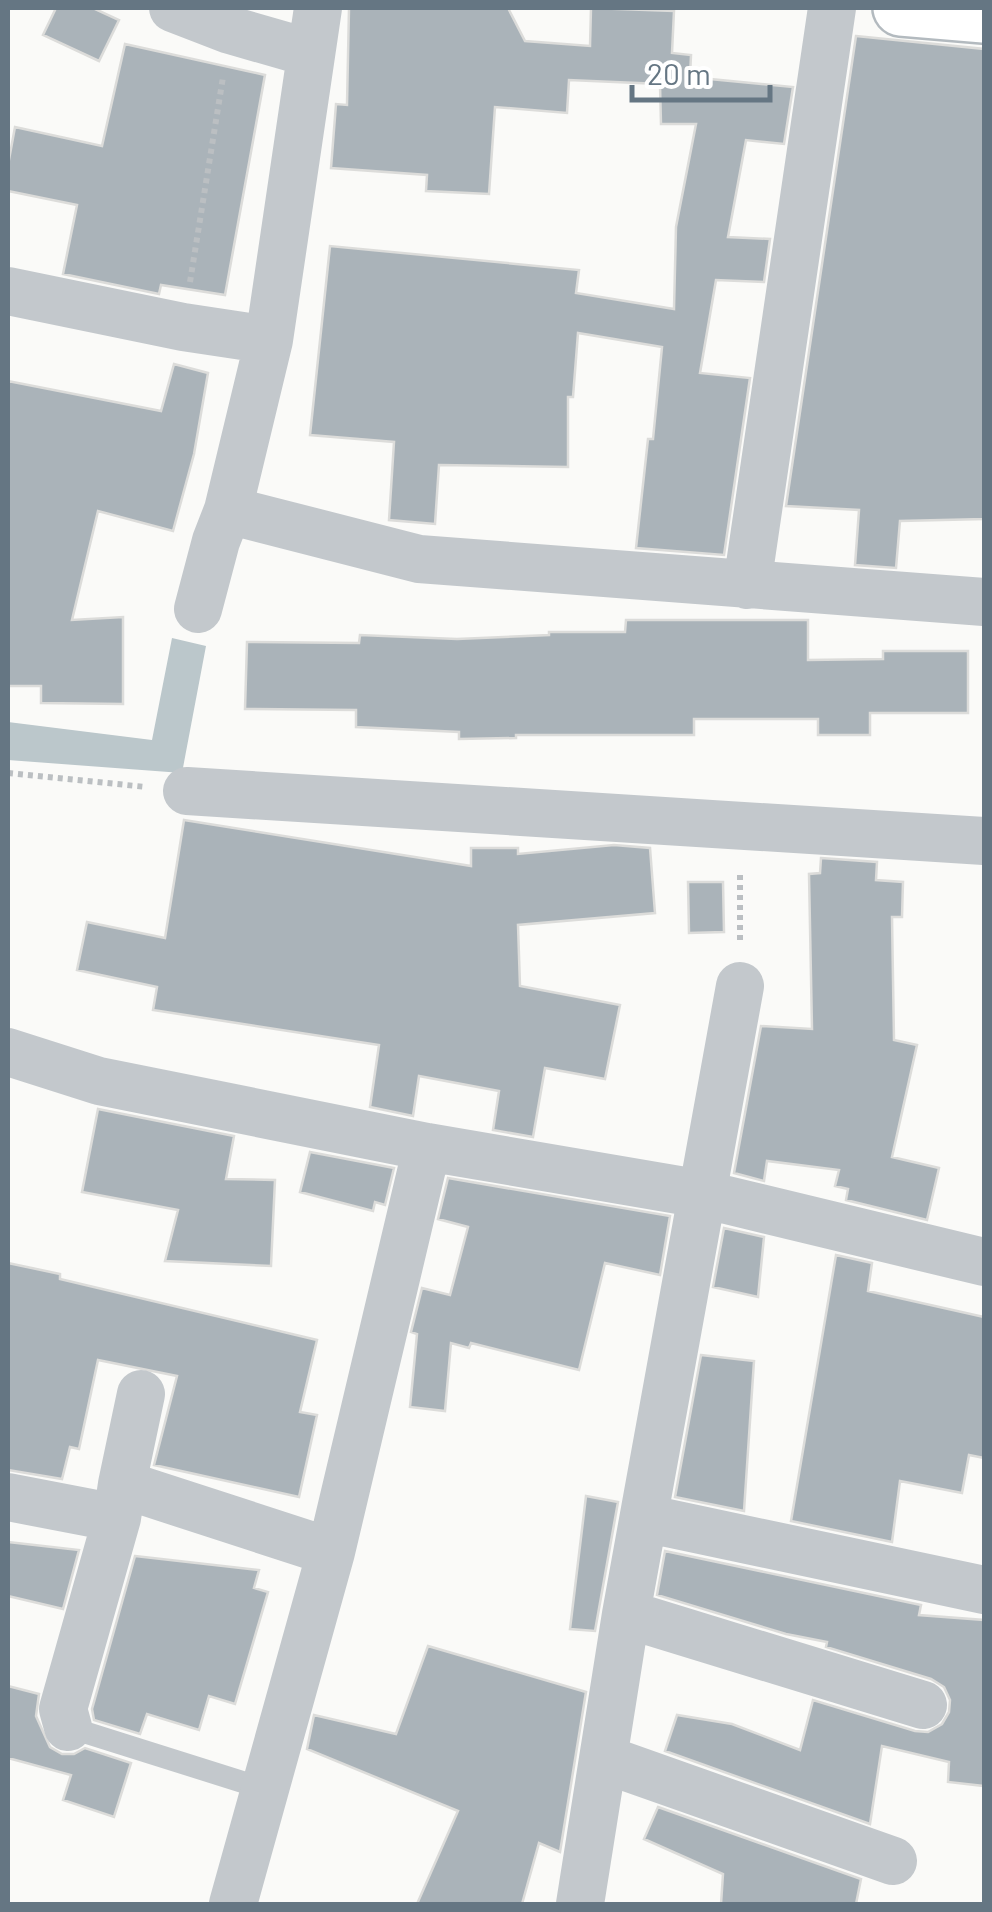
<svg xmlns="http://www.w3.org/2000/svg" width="992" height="1912" viewBox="0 0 992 1912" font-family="Barlow,sans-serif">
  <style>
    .water { fill: #bbc7cb }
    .building { fill: #aab3b9; stroke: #dcdcda; stroke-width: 2.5 }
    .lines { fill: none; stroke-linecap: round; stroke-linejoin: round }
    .secondary-casing { stroke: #b3babf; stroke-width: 60 }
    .path { stroke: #bbbfc2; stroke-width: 6; stroke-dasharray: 5 5; stroke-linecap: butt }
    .lane { stroke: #c3c8cc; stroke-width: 22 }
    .street { stroke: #c3c8cc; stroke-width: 48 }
    .secondary { stroke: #fff; stroke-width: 55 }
  </style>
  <rect width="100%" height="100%" fill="#fafaf8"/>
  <path class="water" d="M 172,638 L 206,646 L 182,773 L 8,760 L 8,722 L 152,740 Z"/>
  <path class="building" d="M 56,8 L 93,8 L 119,20 L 99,61 L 43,35 Z
    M 349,8 L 508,8 L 525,41 L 590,46 L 591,8 L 674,11 L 672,53 L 691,55 L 690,77 L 793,87 L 784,144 L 746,140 L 728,237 L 770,239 L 764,282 L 716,280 L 700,373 L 750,378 L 724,555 L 636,548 L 648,439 L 653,439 L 662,347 L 578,333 L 573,397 L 568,397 L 568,467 L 439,465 L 435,524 L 389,520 L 394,442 L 310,435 L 330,246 L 579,270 L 576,293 L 674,309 L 676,227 L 696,124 L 661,124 L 660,84 L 569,80 L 567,113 L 495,107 L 489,194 L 426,191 L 427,175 L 331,168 L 336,104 L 347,105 Z
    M 856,36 L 984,49 L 984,519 L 900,521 L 896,568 L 855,565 L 859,510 L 786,506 Z
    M 125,44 L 265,75 L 225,295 L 161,285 L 159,294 L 63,274 L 77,205 L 8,191 L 8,165 L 15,127 L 102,146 Z
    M 174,364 L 208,373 L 194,454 L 173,531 L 98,511 L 72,620 L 123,617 L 123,704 L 41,703 L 41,686 L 8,686 L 8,381 L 161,411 Z
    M 626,620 L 808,620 L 808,660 L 883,659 L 883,651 L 968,651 L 968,713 L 870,713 L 870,735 L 818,735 L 818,719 L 694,719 L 694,735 L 516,735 L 516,738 L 459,739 L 459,732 L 356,727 L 356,710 L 245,709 L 247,642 L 359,643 L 360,635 L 457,639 L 549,635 L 549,632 L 625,632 Z
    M 184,820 L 471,866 L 471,848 L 518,848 L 518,854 L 614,845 L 650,848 L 655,913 L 518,925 L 520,986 L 620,1005 L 605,1079 L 545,1068 L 533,1137 L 493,1130 L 499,1091 L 419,1076 L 413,1116 L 370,1107 L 379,1045 L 153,1010 L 157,987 L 77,970 L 87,922 L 165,938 Z
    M 821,858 L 877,862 L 876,880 L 903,882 L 902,917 L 892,917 L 894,1040 L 917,1045 L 892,1157 L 939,1168 L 927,1220 L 846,1200 L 848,1189 L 835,1186 L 839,1170 L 767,1161 L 764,1181 L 734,1173 L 761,1026 L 812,1029 L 809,874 L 820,873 Z
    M 688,882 L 723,882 L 724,932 L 689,933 Z
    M 98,1109 L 234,1136 L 226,1179 L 275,1180 L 271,1266 L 165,1261 L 178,1210 L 82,1192 Z
    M 310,1152 L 394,1168 L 385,1205 L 375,1202 L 373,1211 L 300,1192 Z
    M 448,1178 L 670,1216 L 660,1275 L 605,1263 L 579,1370 L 471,1343 L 469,1348 L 451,1343 L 445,1411 L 410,1407 L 417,1334 L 411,1332 L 422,1288 L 450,1295 L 468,1227 L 438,1219 Z
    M 724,1228 L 764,1237 L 758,1297 L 713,1287 Z
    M 836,1255 L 872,1263 L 868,1291 L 984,1317 L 984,1458 L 969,1455 L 962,1493 L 900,1481 L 892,1542 L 791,1521 Z
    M 8,1263 L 60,1274 L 60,1279 L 317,1340 L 300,1412 L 317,1415 L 299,1497 L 154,1465 L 177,1376 L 98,1360 L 79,1449 L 70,1447 L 62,1479 L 8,1470 Z
    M 701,1355 L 754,1361 L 744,1511 L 675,1497 Z
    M 586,1496 L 618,1502 L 595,1631 L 570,1629 Z
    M 8,1542 L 79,1550 L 63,1609 L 8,1596 Z
    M 665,1551 L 921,1605 L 919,1615 L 984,1620 L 984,1786 L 948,1782 L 949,1762 L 882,1746 L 870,1824 L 665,1751 L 677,1715 L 732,1724 L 800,1750 L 813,1700 L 915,1731 L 928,1732 L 942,1724 L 949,1712 L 950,1700 L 944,1687 L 931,1679 L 826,1647 L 827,1642 L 786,1634 L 657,1595 Z
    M 135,1556 L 259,1570 L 254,1588 L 268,1592 L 235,1704 L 209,1696 L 199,1730 L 147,1714 L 140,1734 L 94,1720 L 92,1709 Z
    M 428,1646 L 586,1692 L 560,1852 L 539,1843 L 522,1904 L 417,1904 L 458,1811 L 307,1749 L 314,1715 L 396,1734 Z
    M 8,1686 L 39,1694 L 36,1716 L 50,1747 L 62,1754 L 74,1754 L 85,1748 L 131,1763 L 114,1817 L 63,1800 L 71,1775 L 8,1758 Z
    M 658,1807 L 861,1879 L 856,1904 L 721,1904 L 723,1874 L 644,1839 Z"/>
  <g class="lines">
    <defs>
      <path id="secondary" d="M 901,8 L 984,15"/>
    </defs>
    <use href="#secondary" class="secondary-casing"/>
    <path class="path" d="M 190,282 L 223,77
      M 8,773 L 146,787
      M 740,940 L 740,872"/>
    <path class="lane" d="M 68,1727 L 265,1789"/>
    <path class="street" d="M 173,8 L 230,30 L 310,53
      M 8,291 L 183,327 L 269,340 L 318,8
      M 228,510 L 419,559 L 984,602
      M 747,585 L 832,8
      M 198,609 L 216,541 L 228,510 L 269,340
      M 187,791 L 984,841
      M 8,1052 L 99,1081 L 427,1147 L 702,1194 L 984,1262
      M 141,1394 L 122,1484 L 331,1552
      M 8,1497 L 117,1518
      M 644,1518 L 984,1590
      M 626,1614 L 923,1705
      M 68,1727 L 63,1709 L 117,1518 L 122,1484
      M 604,1759 L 893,1861
      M 233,1904 L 331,1552 L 427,1147
      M 580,1904 L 626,1614 L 740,986"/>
    <use href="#secondary" class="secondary"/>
  </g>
  <rect width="992" height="1912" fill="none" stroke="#657683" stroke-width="20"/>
  <path d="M632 85v15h138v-15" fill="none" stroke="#657683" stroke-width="5"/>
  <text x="647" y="85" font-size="30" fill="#657683" stroke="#ffffff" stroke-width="8" paint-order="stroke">20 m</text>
</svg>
